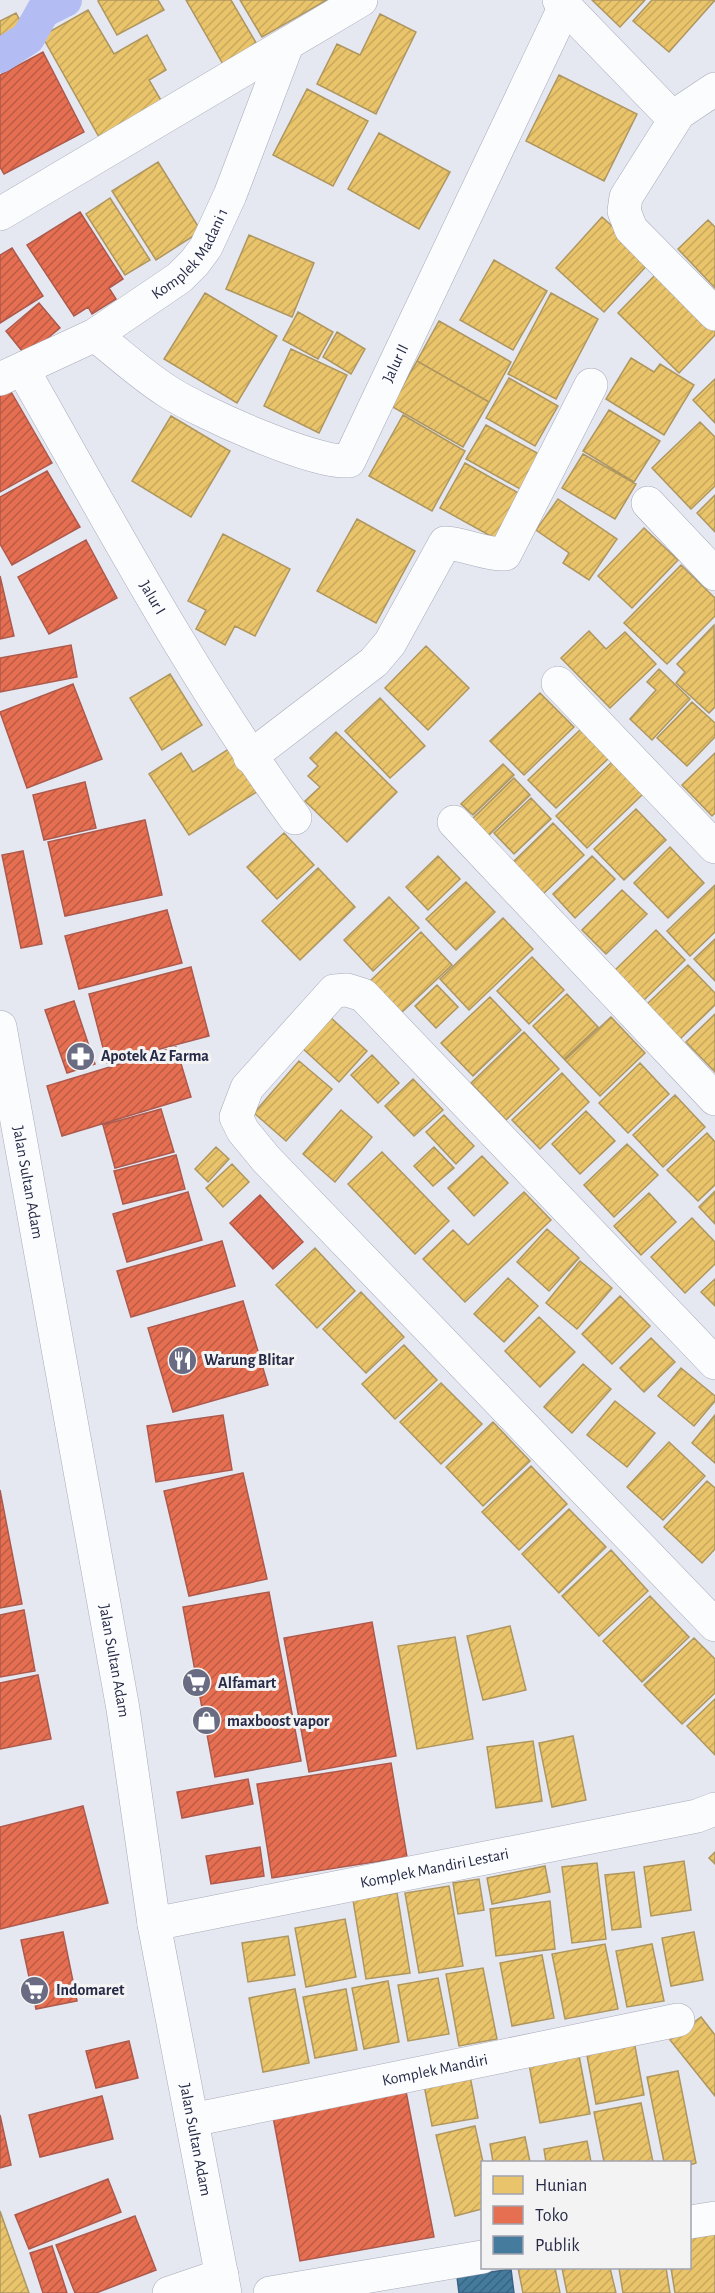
<svg xmlns="http://www.w3.org/2000/svg" width="715" height="2293" viewBox="0 0 715 2293" font-family="'Alegreya Sans',sans-serif">
  <style>
    .homes { fill: url(#homes-hatch); stroke: #ae9660; stroke-width: 1.5 }
    .shops { fill: url(#shops-hatch); stroke: #ad5a4e; stroke-width: 1.5 }
    .public { fill: url(#public-hatch); stroke: #3c6383; stroke-width: 1.5 }
    .lines { fill: none; stroke-linecap: round; stroke-linejoin: round }
    .canal { stroke: #b4bdf3; stroke-width: 34 }
    .minor-casing { stroke: #a7aabb; stroke-width: 34 }
    .major-casing { stroke: #a7aabb; stroke-width: 34 }
    .minor { stroke: #fbfcfd; stroke-width: 33 }
    .major { stroke: #fbfcfd; stroke-width: 33 }
    .labels { text-anchor: middle; dominant-baseline: central; stroke-width: 6; stroke-linejoin: round; paint-order: stroke }
    .street-label { font-size: 16px; fill: #262a47; stroke: #f3f3f3 }
    .poi-label { font-size: 16px; font-weight: bold; fill: #262a47; stroke: #f3f3f3; text-anchor: start }
  </style>
  <defs>
    <pattern id="homes-hatch" width="6" height="6" patternUnits="userSpaceOnUse" patternTransform="scale(1.5)"><rect width="6" height="6" fill="#e9c46a"/><path d="M-1 1l2-2M0 6l6-6M5 7l2-2" fill="none" stroke="#c8a95d"/></pattern>
    <pattern id="shops-hatch" width="6" height="6" patternUnits="userSpaceOnUse" patternTransform="scale(1.5)"><rect width="6" height="6" fill="#e76f51"/><path d="M-1 1l2-2M0 6l6-6M5 7l2-2" fill="none" stroke="#bb5b45"/></pattern>
    <pattern id="public-hatch" width="6" height="6" patternUnits="userSpaceOnUse" patternTransform="scale(1.5)"><rect width="6" height="6" fill="#457b9d"/><path d="M-1 1l2-2M0 6l6-6M5 7l2-2" fill="none" stroke="#396582"/></pattern>
  </defs>
  <rect width="100%" height="100%" fill="#e6e8f1"/>
  <path class="homes" d="M 100,0 L 158,0 L 164,10 L 117,35 L 98,1 Z
    M 186,0 L 231,0 L 262,53 L 228,73 Z
    M 240,0 L 327,0 L 262,37 Z
    M 592,0 L 645,0 L 620,27 Z
    M 652,0 L 715,0 L 669,52 L 633,21 Z
    M 88,10 L 114,54 L 147,35 L 166,70 L 149,80 L 162,102 L 99,137 L 42,36 Z
    M 16,13 L 28,35 L 0,49 L 0,21 Z
    M 380,14 L 416,32 L 376,114 L 317,84 L 337,44 L 360,55 Z
    M 559,75 L 637,114 L 604,181 L 526,141 Z
    M 307,89 L 368,121 L 333,186 L 273,155 Z
    M 379,133 L 450,172 L 419,229 L 348,189 Z
    M 158,162 L 201,231 L 156,260 L 112,191 Z
    M 110,198 L 150,260 L 125,275 L 86,214 Z
    M 602,217 L 651,261 L 604,312 L 556,268 Z
    M 708,220 L 715,227 L 715,288 L 678,249 Z
    M 249,235 L 314,263 L 292,317 L 226,289 Z
    M 494,260 L 547,291 L 513,350 L 460,320 Z
    M 658,272 L 715,328 L 715,335 L 679,373 L 618,313 Z
    M 205,293 L 277,336 L 237,403 L 164,359 Z
    M 551,293 L 598,319 L 556,399 L 508,374 Z
    M 298,312 L 333,332 L 318,359 L 283,340 Z
    M 439,321 L 511,362 L 489,402 L 417,361 Z
    M 337,332 L 365,349 L 351,374 L 323,357 Z
    M 291,349 L 347,375 L 319,433 L 264,406 Z
    M 631,358 L 654,372 L 660,364 L 694,385 L 664,435 L 606,399 Z
    M 417,361 L 489,402 L 463,447 L 391,406 Z
    M 509,378 L 558,406 L 535,446 L 486,418 Z
    M 715,379 L 715,423 L 693,400 Z
    M 609,410 L 660,441 L 634,482 L 583,451 Z
    M 403,415 L 465,451 L 432,511 L 369,476 Z
    M 171,416 L 230,451 L 191,517 L 132,481 Z
    M 700,422 L 715,437 L 715,486 L 691,509 L 652,468 Z
    M 486,425 L 550,460 L 531,495 L 466,459 Z
    M 583,454 L 636,484 L 615,519 L 562,488 Z
    M 465,463 L 529,499 L 505,544 L 440,508 Z
    M 715,495 L 715,532 L 697,513 Z
    M 558,499 L 617,539 L 589,580 L 563,563 L 569,553 L 536,530 Z
    M 357,519 L 415,551 L 376,623 L 317,591 Z
    M 644,528 L 678,560 L 632,608 L 598,576 Z
    M 223,534 L 290,569 L 255,636 L 235,626 L 225,645 L 196,629 L 206,610 L 188,601 Z
    M 681,565 L 715,598 L 715,616 L 667,664 L 624,623 Z
    M 714,625 L 715,707 L 709,713 L 676,683 L 685,672 L 677,664 Z
    M 589,631 L 606,649 L 625,632 L 656,664 L 610,708 L 561,658 Z
    M 426,646 L 469,688 L 428,730 L 385,688 Z
    M 659,669 L 690,699 L 652,740 L 630,719 L 656,690 L 647,682 Z
    M 170,674 L 202,725 L 162,750 L 130,698 Z
    M 540,693 L 574,727 L 524,775 L 490,741 Z
    M 380,698 L 425,746 L 390,778 L 345,731 Z
    M 692,702 L 715,723 L 715,737 L 687,766 L 657,738 Z
    M 582,728 L 610,757 L 556,808 L 528,780 Z
    M 336,732 L 397,792 L 347,842 L 305,801 L 320,787 L 308,776 L 318,766 L 310,758 Z
    M 238,743 L 266,786 L 189,835 L 149,774 L 181,753 L 193,772 Z
    M 715,753 L 715,813 L 712,816 L 682,785 Z
    M 612,762 L 643,794 L 587,848 L 556,816 Z
    M 503,764 L 514,775 L 473,815 L 461,804 Z
    M 514,778 L 530,795 L 488,836 L 472,819 Z
    M 531,798 L 551,819 L 514,854 L 494,833 Z
    M 636,809 L 666,840 L 624,880 L 594,849 Z
    M 553,823 L 584,855 L 542,895 L 512,863 Z
    M 284,833 L 314,865 L 277,899 L 247,867 Z
    M 670,847 L 704,883 L 668,918 L 634,883 Z
    M 438,856 L 460,879 L 428,910 L 406,887 Z
    M 592,856 L 615,879 L 575,918 L 553,894 Z
    M 318,868 L 355,907 L 300,960 L 262,921 Z
    M 466,882 L 495,912 L 456,950 L 426,919 Z
    M 715,885 L 715,932 L 690,956 L 667,931 Z
    M 622,890 L 647,914 L 606,954 L 582,930 Z
    M 389,897 L 419,928 L 373,971 L 344,940 Z
    M 503,918 L 533,949 L 469,1010 L 440,979 Z
    M 656,930 L 685,960 L 642,1002 L 613,972 Z
    M 421,932 L 452,965 L 399,1015 L 368,983 Z
    M 715,939 L 715,981 L 694,959 Z
    M 532,957 L 564,990 L 529,1024 L 497,991 Z
    M 688,965 L 715,993 L 715,1005 L 679,1040 L 646,1005 Z
    M 437,985 L 458,1007 L 436,1028 L 415,1006 Z
    M 567,994 L 598,1027 L 564,1059 L 533,1026 Z
    M 490,997 L 521,1030 L 473,1076 L 441,1043 Z
    M 715,1014 L 715,1072 L 686,1042 Z
    M 329,1016 L 367,1051 L 339,1082 L 300,1046 Z
    M 611,1017 L 645,1053 L 600,1096 L 565,1060 Z
    M 524,1032 L 559,1069 L 506,1120 L 471,1083 Z
    M 372,1055 L 399,1083 L 378,1103 L 351,1075 Z
    M 299,1061 L 332,1089 L 286,1141 L 254,1113 Z
    M 640,1063 L 669,1094 L 628,1133 L 599,1103 Z
    M 562,1073 L 589,1102 L 540,1149 L 512,1120 Z
    M 413,1079 L 443,1110 L 414,1136 L 385,1106 Z
    M 675,1095 L 705,1127 L 663,1167 L 633,1135 Z
    M 341,1110 L 372,1137 L 335,1182 L 303,1154 Z
    M 586,1111 L 615,1141 L 580,1174 L 552,1144 Z
    M 444,1115 L 474,1146 L 456,1164 L 426,1132 Z
    M 707,1133 L 715,1142 L 715,1185 L 698,1201 L 667,1170 Z
    M 627,1144 L 658,1175 L 614,1217 L 584,1185 Z
    M 216,1147 L 229,1159 L 208,1182 L 195,1169 Z
    M 434,1147 L 454,1168 L 433,1186 L 414,1166 Z
    M 382,1152 L 449,1221 L 415,1254 L 348,1184 Z
    M 482,1156 L 508,1183 L 474,1216 L 448,1188 Z
    M 232,1164 L 249,1182 L 223,1207 L 206,1188 Z
    M 715,1191 L 715,1224 L 699,1207 Z
    M 524,1192 L 551,1220 L 465,1302 L 423,1259 L 453,1230 L 468,1245 Z
    M 649,1193 L 676,1222 L 641,1255 L 614,1226 Z
    M 692,1218 L 715,1242 L 715,1264 L 685,1293 L 651,1257 Z
    M 547,1229 L 579,1258 L 549,1291 L 517,1262 Z
    M 315,1248 L 355,1291 L 317,1328 L 276,1285 Z
    M 580,1261 L 612,1288 L 577,1329 L 546,1303 Z
    M 508,1278 L 538,1306 L 504,1342 L 474,1314 Z
    M 715,1279 L 715,1306 L 701,1292 Z
    M 361,1292 L 404,1337 L 366,1373 L 323,1329 Z
    M 620,1296 L 650,1326 L 612,1364 L 582,1334 Z
    M 539,1317 L 575,1352 L 540,1387 L 505,1351 Z
    M 651,1338 L 675,1362 L 644,1392 L 620,1368 Z
    M 404,1345 L 437,1380 L 395,1419 L 362,1384 Z
    M 583,1364 L 611,1389 L 572,1433 L 544,1407 Z
    M 681,1368 L 715,1396 L 715,1401 L 694,1426 L 658,1396 Z
    M 441,1383 L 482,1424 L 441,1464 L 400,1422 Z
    M 615,1401 L 655,1433 L 627,1467 L 587,1435 Z
    M 715,1415 L 715,1463 L 692,1443 Z
    M 493,1422 L 530,1461 L 483,1506 L 446,1467 Z
    M 669,1442 L 705,1476 L 663,1520 L 627,1487 Z
    M 531,1466 L 567,1504 L 519,1550 L 482,1512 Z
    M 707,1481 L 715,1488 L 715,1549 L 702,1563 L 664,1527 Z
    M 569,1509 L 606,1547 L 559,1593 L 522,1554 Z
    M 611,1550 L 648,1591 L 599,1636 L 562,1596 Z
    M 650,1596 L 689,1637 L 642,1682 L 603,1641 Z
    M 510,1626 L 526,1690 L 483,1700 L 467,1636 Z
    M 455,1637 L 473,1739 L 417,1749 L 398,1646 Z
    M 694,1638 L 715,1659 L 715,1693 L 682,1724 L 644,1685 Z
    M 715,1699 L 715,1755 L 687,1726 Z
    M 573,1736 L 586,1800 L 552,1807 L 539,1743 Z
    M 533,1741 L 542,1801 L 496,1808 L 487,1747 Z
    M 715,1852 L 715,1864 L 709,1858 Z
    M 684,1861 L 691,1910 L 651,1916 L 644,1867 Z
    M 597,1863 L 606,1939 L 572,1943 L 562,1867 Z
    M 545,1866 L 550,1892 L 492,1904 L 487,1878 Z
    M 634,1872 L 641,1927 L 612,1930 L 605,1875 Z
    M 479,1879 L 484,1910 L 458,1914 L 453,1883 Z
    M 449,1886 L 463,1966 L 419,1973 L 405,1893 Z
    M 397,1893 L 410,1973 L 366,1979 L 353,1900 Z
    M 550,1901 L 555,1949 L 496,1956 L 490,1909 Z
    M 345,1919 L 356,1977 L 306,1987 L 295,1928 Z
    M 694,1932 L 703,1980 L 671,1986 L 662,1938 Z
    M 288,1936 L 295,1975 L 248,1982 L 242,1943 Z
    M 605,1944 L 618,2009 L 565,2019 L 552,1954 Z
    M 652,1944 L 664,2001 L 627,2007 L 616,1951 Z
    M 542,1955 L 554,2018 L 512,2026 L 500,1963 Z
    M 483,1968 L 497,2039 L 459,2046 L 446,1974 Z
    M 438,1978 L 449,2034 L 408,2041 L 398,1985 Z
    M 388,1981 L 399,2042 L 364,2049 L 352,1988 Z
    M 295,1989 L 309,2063 L 263,2072 L 249,1998 Z
    M 346,1989 L 357,2050 L 315,2058 L 303,1997 Z
    M 701,2017 L 715,2035 L 715,2096 L 670,2040 Z
    M 634,2041 L 644,2095 L 596,2104 L 586,2050 Z
    M 578,2050 L 590,2114 L 540,2123 L 528,2059 Z
    M 678,2071 L 696,2163 L 690,2165 L 664,2162 L 647,2077 Z
    M 470,2076 L 478,2118 L 432,2126 L 424,2085 Z
    M 641,2103 L 653,2162 L 604,2162 L 594,2112 Z
    M 475,2126 L 483,2162 L 482,2209 L 455,2216 L 436,2135 Z
    M 525,2137 L 530,2162 L 493,2162 L 490,2144 Z
    M 587,2141 L 591,2162 L 546,2162 L 544,2149 Z
    M 0,2211 L 29,2293 L 0,2293 Z
    M 715,2231 L 715,2293 L 675,2293 L 671,2268 L 690,2268 L 690,2235 Z
    M 518,2268 L 555,2268 L 560,2293 L 523,2293 Z
    M 562,2268 L 610,2268 L 616,2293 L 567,2293 Z
    M 619,2268 L 666,2268 L 670,2293 L 623,2293 Z"/>
  <path class="shops" d="M 43,52 L 84,132 L 4,174 L 0,167 L 0,75 Z
    M 80,212 L 123,279 L 109,288 L 116,299 L 92,314 L 88,307 L 74,316 L 27,245 Z
    M 12,248 L 43,296 L 0,323 L 0,255 Z
    M 39,303 L 60,328 L 26,356 L 6,331 Z
    M 10,390 L 52,463 L 0,492 L 0,396 Z
    M 47,471 L 80,527 L 12,565 L 0,544 L 0,497 Z
    M 86,540 L 117,598 L 49,634 L 18,577 Z
    M 0,576 L 14,636 L 0,639 Z
    M 71,645 L 77,677 L 0,692 L 0,658 Z
    M 73,684 L 102,759 L 27,788 L 0,712 Z
    M 85,782 L 96,828 L 44,840 L 33,795 Z
    M 145,820 L 162,895 L 65,916 L 48,842 Z
    M 23,851 L 42,944 L 21,948 L 2,855 Z
    M 167,910 L 182,963 L 79,989 L 65,936 Z
    M 191,967 L 209,1036 L 107,1063 L 89,994 Z
    M 74,1001 L 95,1064 L 67,1073 L 45,1010 Z
    M 176,1047 L 191,1097 L 62,1136 L 47,1086 Z
    M 161,1109 L 174,1152 L 115,1168 L 103,1125 Z
    M 176,1155 L 185,1189 L 123,1204 L 114,1171 Z
    M 188,1192 L 202,1240 L 127,1262 L 113,1214 Z
    M 260,1195 L 303,1242 L 273,1269 L 230,1223 Z
    M 222,1241 L 235,1286 L 131,1317 L 117,1271 Z
    M 243,1301 L 268,1385 L 173,1412 L 148,1328 Z
    M 223,1415 L 232,1470 L 156,1482 L 147,1426 Z
    M 243,1473 L 267,1579 L 189,1596 L 164,1491 Z
    M 0,1490 L 22,1604 L 0,1608 Z
    M 269,1592 L 301,1761 L 215,1777 L 183,1607 Z
    M 24,1610 L 35,1671 L 0,1677 L 0,1615 Z
    M 372,1622 L 396,1756 L 309,1772 L 284,1638 Z
    M 38,1675 L 51,1739 L 0,1749 L 0,1683 Z
    M 391,1763 L 407,1857 L 272,1878 L 257,1784 Z
    M 248,1779 L 253,1804 L 182,1818 L 177,1792 Z
    M 83,1806 L 108,1903 L 0,1929 L 0,1827 Z
    M 260,1847 L 264,1876 L 211,1884 L 206,1856 Z
    M 63,1932 L 77,2001 L 36,2009 L 21,1940 Z
    M 129,2041 L 138,2078 L 96,2088 L 86,2051 Z
    M 404,2081 L 434,2237 L 300,2261 L 271,2106 Z
    M 102,2096 L 113,2139 L 40,2157 L 29,2115 Z
    M 0,2115 L 11,2165 L 0,2168 Z
    M 108,2179 L 121,2212 L 29,2249 L 15,2215 Z
    M 135,2216 L 156,2270 L 96,2293 L 75,2293 L 56,2245 Z
    M 52,2246 L 67,2293 L 43,2293 L 30,2253 Z"/>
  <path class="public" d="M 511,2269 L 514,2293 L 459,2293 L 457,2277 Z"/>
  <g class="lines">
    <path class="canal" d="M 0,56 L 28,38 L 43,11 L 65,0"/>
    <defs>
      <g id="minor">
        <path d="M 559,0 L 674,119"/>
        <path d="M 715,89 L 679,113 L 626,197 L 624,211 L 631,229 L 715,314"/>
        <path d="M 0,214 L 361,0"/>
        <path id="s1" d="M 95,335 C 118,353 142,375 167,391 C 199,412 314,464 349,461 L 565,6"/>
        <path id="s2" d="M 23,370 C 109,521 192,677 295,818"/>
        <path id="s3" d="M 0,379 L 95,335 L 179,278 L 195,262 L 206,247 L 230,195 L 287,45"/>
        <path d="M 648,503 L 715,574"/>
        <path d="M 558,683 L 715,847"/>
        <path d="M 250,757 L 374,662 L 390,643 L 445,543 C 466,544 485,555 505,554 L 591,385"/>
        <path d="M 454,822 L 715,1099"/>
        <path d="M 715,1363 L 363,995 L 347,990 L 334,991 L 247,1088 L 236,1117 L 243,1131 L 266,1159 L 715,1625"/>
        <path id="s4" d="M 154,1924 L 697,1816 L 715,1809"/>
        <path id="s5" d="M 192,2120 L 678,2020"/>
        <path d="M 690,2222 L 715,2218"/>
        <path d="M 169,2293 L 222,2275"/>
        <path d="M 270,2293 L 482,2257"/>
      </g>
      <g id="major">
        <path id="s6" d="M 0,1027 L 123,1709 L 154,1924 L 225,2293"/>
      </g>
    </defs>
    <use href="#minor" class="minor-casing"/>
    <use href="#major" class="major-casing"/>
    <use href="#minor" class="minor"/>
    <use href="#major" class="major"/>
  </g>
  <defs>
    <symbol id="pharmacy-disc" viewBox="-11 -11 22 22"><circle r="9.5" fill="#696c82" stroke="#f3f3f3"/><path d="M-2-6h4v4h4v4h-4v4h-4v-4h-4v-4h4Z" fill="#fff"/></symbol>
    <symbol id="restaurant-disc" viewBox="-11 -11 22 22"><circle r="9.5" fill="#696c82" stroke="#f3f3f3"/><path d="M-5-6h1v4h1v-4h1v4h1v-4h1v5L-1.5 .5V6h-2V.5L-5-1ZM5-6V6H3V1.5H1.5Q1.5-4 5-6Z" fill="#fff"/></symbol>
    <symbol id="supermarket-disc" viewBox="-11 -11 22 22"><circle r="9.5" fill="#696c82" stroke="#f3f3f3"/><path d="M-6-5.5h2.5l.6 2H6L4.5 2H-2.5L-4.4-4H-6ZM-1.5 3.2a1.3 1.3 0 1 0 .1 0ZM3 3.2a1.3 1.3 0 1 0 .1 0Z" fill="#fff"/></symbol>
    <symbol id="shop-disc" viewBox="-11 -11 22 22"><circle r="9.5" fill="#696c82" stroke="#f3f3f3"/><path d="M-5-2.5h2.3a2.7 3.5 0 0 1 5.4 0H5L5.5 6h-11ZM-1.5-2.5h3a1.5 2.3 0 0 0-3 0Z" fill="#fff"/></symbol>
  </defs>
  <g fill-rule="evenodd">
    <use href="#pharmacy-disc" x="64" y="1040" width="33" height="33"/>
    <use href="#restaurant-disc" x="166" y="1344" width="33" height="33"/>
    <use href="#supermarket-disc" x="180" y="1666" width="33" height="33"/>
    <use href="#shop-disc" x="190" y="1704" width="33" height="33"/>
    <use href="#supermarket-disc" x="18" y="1974" width="33" height="33"/>
  </g>
  <g class="labels">
    <g class="street-label">
      <text stroke="none"><textPath href="#s3" startOffset="232">Komplek Madani 1</textPath></text>
      <text stroke="none"><textPath href="#s1" startOffset="396">Jalur II</textPath></text>
      <text stroke="none"><textPath href="#s2" startOffset="262">Jalur I</textPath></text>
      <text stroke="none"><textPath href="#s6" startOffset="158">Jalan Sultan Adam</textPath></text>
      <text stroke="none"><textPath href="#s6" startOffset="644">Jalan Sultan Adam</textPath></text>
      <text stroke="none"><textPath href="#s4" startOffset="286">Komplek Mandiri Lestari</textPath></text>
      <text stroke="none"><textPath href="#s5" startOffset="248">Komplek Mandiri</textPath></text>
      <text stroke="none"><textPath href="#s6" startOffset="1130">Jalan Sultan Adam</textPath></text>
    </g>
    <g class="poi-label">
      <text x="101" y="1056">Apotek Az Farma</text>
      <text x="204" y="1360">Warung Blitar</text>
      <text x="218" y="1683">Alfamart</text>
      <text x="227" y="1721">maxboost vapor</text>
      <text x="56" y="1990">Indomaret</text>
    </g>
  </g>
  <rect x="481" y="2161" width="210" height="108" fill="#f3f3f3" stroke="#a1a3ae" stroke-width="1.5"/>
  <rect x="493" y="2176" width="30" height="18" fill="#e9c46a" stroke="#a1a3ae" stroke-width="1.5"/>
  <text x="535" y="2191" font-size="18" fill="#262a47">Hunian</text>
  <rect x="493" y="2206" width="30" height="18" fill="#e76f51" stroke="#a1a3ae" stroke-width="1.5"/>
  <text x="535" y="2221" font-size="18" fill="#262a47">Toko</text>
  <rect x="493" y="2236" width="30" height="18" fill="#457b9d" stroke="#a1a3ae" stroke-width="1.5"/>
  <text x="535" y="2251" font-size="18" fill="#262a47">Publik</text>
</svg>
